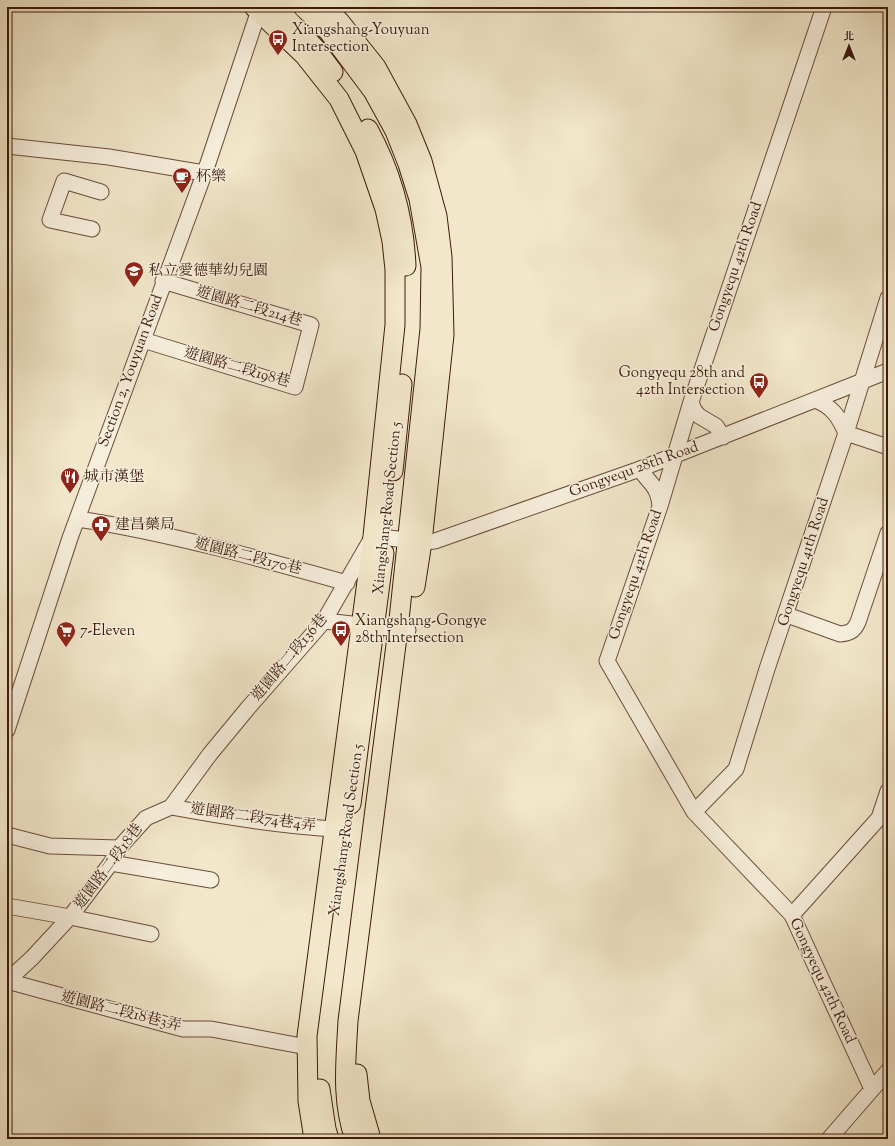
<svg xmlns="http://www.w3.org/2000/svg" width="895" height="1146" viewBox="0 0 895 1146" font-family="'Sorts Mill Goudy','Noto Serif TC',serif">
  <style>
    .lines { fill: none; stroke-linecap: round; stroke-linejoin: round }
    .minor-casing { stroke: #6a4d3a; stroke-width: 17 }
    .major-casing { stroke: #3c1a0a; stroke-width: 21 }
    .minor { stroke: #f7efdd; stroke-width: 15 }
    .major { stroke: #f2e7ca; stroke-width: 19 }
    .labels { text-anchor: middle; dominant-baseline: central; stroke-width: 3; stroke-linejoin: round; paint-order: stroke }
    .poi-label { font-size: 15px; fill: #3c1a0a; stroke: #f7efdd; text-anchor: start }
    .street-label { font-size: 15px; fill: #3c1a0a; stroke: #f7efdd }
  </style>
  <rect width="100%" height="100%" fill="#f2e7ca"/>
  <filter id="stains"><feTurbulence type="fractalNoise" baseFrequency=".005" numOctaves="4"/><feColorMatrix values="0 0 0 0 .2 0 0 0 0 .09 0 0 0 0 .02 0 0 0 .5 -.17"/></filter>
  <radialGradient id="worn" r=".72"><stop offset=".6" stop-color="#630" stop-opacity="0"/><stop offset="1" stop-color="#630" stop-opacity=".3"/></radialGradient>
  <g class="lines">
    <defs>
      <path id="minor" d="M 824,7 L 691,402 L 660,506 L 607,661 L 694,812 L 792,915 L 872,1089
        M 7,146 L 109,157 L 204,173
        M 92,229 L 50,220 L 64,181 L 101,192
        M 143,340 L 295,387 L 311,325 L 163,281
        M 815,400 C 832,406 839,417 846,433 L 888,447
        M 691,402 L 694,410 L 699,416 L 716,426 L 723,437
        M 640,469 C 650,485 657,484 660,505
        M 78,519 C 169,533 258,558 347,583
        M 787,615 L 840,634 C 850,633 854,631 858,622 L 888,533
        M 324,621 L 408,630
        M 7,730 L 70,538 L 207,166 L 260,7
        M 171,807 C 225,817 280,826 335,829
        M 694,812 L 736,769 L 767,669 L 846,433 L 888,298
        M 7,835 L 50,846 L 119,848
        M 111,863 L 211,880
        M 7,906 L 70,917 L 151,934
        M 792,915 L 879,818 L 888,791
        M 7,981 L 32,958 L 70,917 L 111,863 L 119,848 L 146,818 L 171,807 L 210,754 L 248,708 L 324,621 L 373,536 L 422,542 L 435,541 L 640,469 L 888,371
        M 7,981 L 183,1029 L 211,1029 L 307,1047
        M 829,1139 L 888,1071"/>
      <path id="major" d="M 254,7 L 305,56 L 339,99 L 365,151 L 385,209 L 392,241 L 395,270 L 395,325 L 373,536 L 307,1036 L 308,1101 L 314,1139
        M 276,7 L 315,48 L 333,72
        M 303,7 L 329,32 L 373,91 L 395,131 L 408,164 L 419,199 L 431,267 L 430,329 L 398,629 L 348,1021 C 346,1060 341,1101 355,1139
        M 325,7 L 340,22 L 376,67 L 407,124 L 422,161 L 437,216 L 442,257 L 444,335 L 422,542 L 415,587
        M 368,129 C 391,171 404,218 406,266
        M 393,471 L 402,384
        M 351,804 L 384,553
        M 357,1074 L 360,1101 L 371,1139
        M 320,1089 L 326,1129 L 329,1139"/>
    </defs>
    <use href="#minor" class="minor-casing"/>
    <use href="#major" class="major-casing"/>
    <use href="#minor" class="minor"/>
    <use href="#major" class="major"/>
  </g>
  <defs>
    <symbol id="bus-pin" viewBox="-11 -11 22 30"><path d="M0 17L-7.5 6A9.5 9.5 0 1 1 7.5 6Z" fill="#8f2418" stroke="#f7efdd"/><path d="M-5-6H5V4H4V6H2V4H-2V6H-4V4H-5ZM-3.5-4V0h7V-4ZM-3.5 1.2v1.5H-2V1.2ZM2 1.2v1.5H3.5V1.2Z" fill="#fff"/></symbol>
    <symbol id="cafe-pin" viewBox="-11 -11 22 30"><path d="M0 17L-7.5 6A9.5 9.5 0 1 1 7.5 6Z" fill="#8f2418" stroke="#f7efdd"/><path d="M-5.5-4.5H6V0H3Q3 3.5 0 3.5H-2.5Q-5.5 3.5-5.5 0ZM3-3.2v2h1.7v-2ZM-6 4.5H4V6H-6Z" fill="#fff"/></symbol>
    <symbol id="school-pin" viewBox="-11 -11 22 30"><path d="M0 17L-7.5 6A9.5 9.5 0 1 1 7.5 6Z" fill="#8f2418" stroke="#f7efdd"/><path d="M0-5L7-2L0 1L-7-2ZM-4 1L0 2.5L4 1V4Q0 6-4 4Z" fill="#fff"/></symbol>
    <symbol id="restaurant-pin" viewBox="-11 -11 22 30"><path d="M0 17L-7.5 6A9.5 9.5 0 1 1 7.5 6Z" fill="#8f2418" stroke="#f7efdd"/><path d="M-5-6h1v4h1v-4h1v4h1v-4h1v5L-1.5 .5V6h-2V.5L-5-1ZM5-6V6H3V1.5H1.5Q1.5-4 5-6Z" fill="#fff"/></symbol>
    <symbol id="pharmacy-pin" viewBox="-11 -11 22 30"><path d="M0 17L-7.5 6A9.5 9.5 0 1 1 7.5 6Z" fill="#8f2418" stroke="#f7efdd"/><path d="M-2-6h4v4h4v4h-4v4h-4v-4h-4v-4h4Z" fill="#fff"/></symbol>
    <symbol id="supermarket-pin" viewBox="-11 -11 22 30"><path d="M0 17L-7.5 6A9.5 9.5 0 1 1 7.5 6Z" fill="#8f2418" stroke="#f7efdd"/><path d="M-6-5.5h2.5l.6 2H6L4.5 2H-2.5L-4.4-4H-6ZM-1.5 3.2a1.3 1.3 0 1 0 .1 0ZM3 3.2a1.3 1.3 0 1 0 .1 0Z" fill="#fff"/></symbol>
  </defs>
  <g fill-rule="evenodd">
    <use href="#bus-pin" x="267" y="28" width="22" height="30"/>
    <use href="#cafe-pin" x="171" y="166" width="22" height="30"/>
    <use href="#school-pin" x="123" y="260" width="22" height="30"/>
    <use href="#bus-pin" x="748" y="371" width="22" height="30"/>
    <use href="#restaurant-pin" x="59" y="466" width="22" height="30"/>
    <use href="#pharmacy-pin" x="90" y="514" width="22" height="30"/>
    <use href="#bus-pin" x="330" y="619" width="22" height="30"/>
    <use href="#supermarket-pin" x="55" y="620" width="22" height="30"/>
  </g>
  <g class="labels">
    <g class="poi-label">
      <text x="292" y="30">Xiangshang-Youyuan<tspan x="292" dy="17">Intersection</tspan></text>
      <text x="196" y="177">杯樂</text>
      <text x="148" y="271">私立愛德華幼兒園</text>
      <text x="745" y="373" text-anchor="end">Gongyequ 28th and<tspan x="745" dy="17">42th Intersection</tspan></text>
      <text x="84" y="477">城市漢堡</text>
      <text x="115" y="525">建昌藥局</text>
      <text x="355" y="621">Xiangshang-Gongye<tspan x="355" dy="17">28th Intersection</tspan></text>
      <text x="80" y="631">7-Eleven</text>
    </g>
    <g class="street-label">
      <text transform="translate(736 267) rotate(-71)">Gongyequ 42th Road</text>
      <text transform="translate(249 307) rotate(16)">遊園路二段214巷</text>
      <text transform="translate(237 368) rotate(16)">遊園路二段198巷</text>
      <text transform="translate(131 371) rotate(-70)">Section 2, Youyuan Road</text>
      <text transform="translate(634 470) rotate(-20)">Gongyequ 28th Road</text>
      <text transform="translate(388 508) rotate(-84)">Xiangshang Road Section 5</text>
      <text transform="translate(248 557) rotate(14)">遊園路二段170巷</text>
      <text transform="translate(804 562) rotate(-72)">Gongyequ 41th Road</text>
      <text transform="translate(636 575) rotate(-71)">Gongyequ 42th Road</text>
      <text transform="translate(290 658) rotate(-50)">遊園路二段136巷</text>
      <text transform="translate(253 818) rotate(8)">遊園路二段74巷4弄</text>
      <text transform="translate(347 830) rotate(-82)">Xiangshang Road Section 5</text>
      <text transform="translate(109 867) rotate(-53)">遊園路二段18巷</text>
      <text transform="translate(822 981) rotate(65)">Gongyequ 42th Road</text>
      <text transform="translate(121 1012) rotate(14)">遊園路二段18巷3弄</text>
    </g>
  </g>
  <rect width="895" height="1146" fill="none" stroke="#f2e7ca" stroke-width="24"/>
  <rect x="8" y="8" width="879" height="1130" fill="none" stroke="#3c1a0a" stroke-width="2"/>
  <rect x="12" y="12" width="871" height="1122" fill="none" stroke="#3c1a0a"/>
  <g transform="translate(849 46)" stroke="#f7efdd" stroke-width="3" paint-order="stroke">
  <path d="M0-3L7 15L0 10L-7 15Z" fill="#3c1a0a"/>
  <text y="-6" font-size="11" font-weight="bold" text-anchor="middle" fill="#3c1a0a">北</text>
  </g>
  <rect width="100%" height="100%" filter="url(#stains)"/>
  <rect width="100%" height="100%" fill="url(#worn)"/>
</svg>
